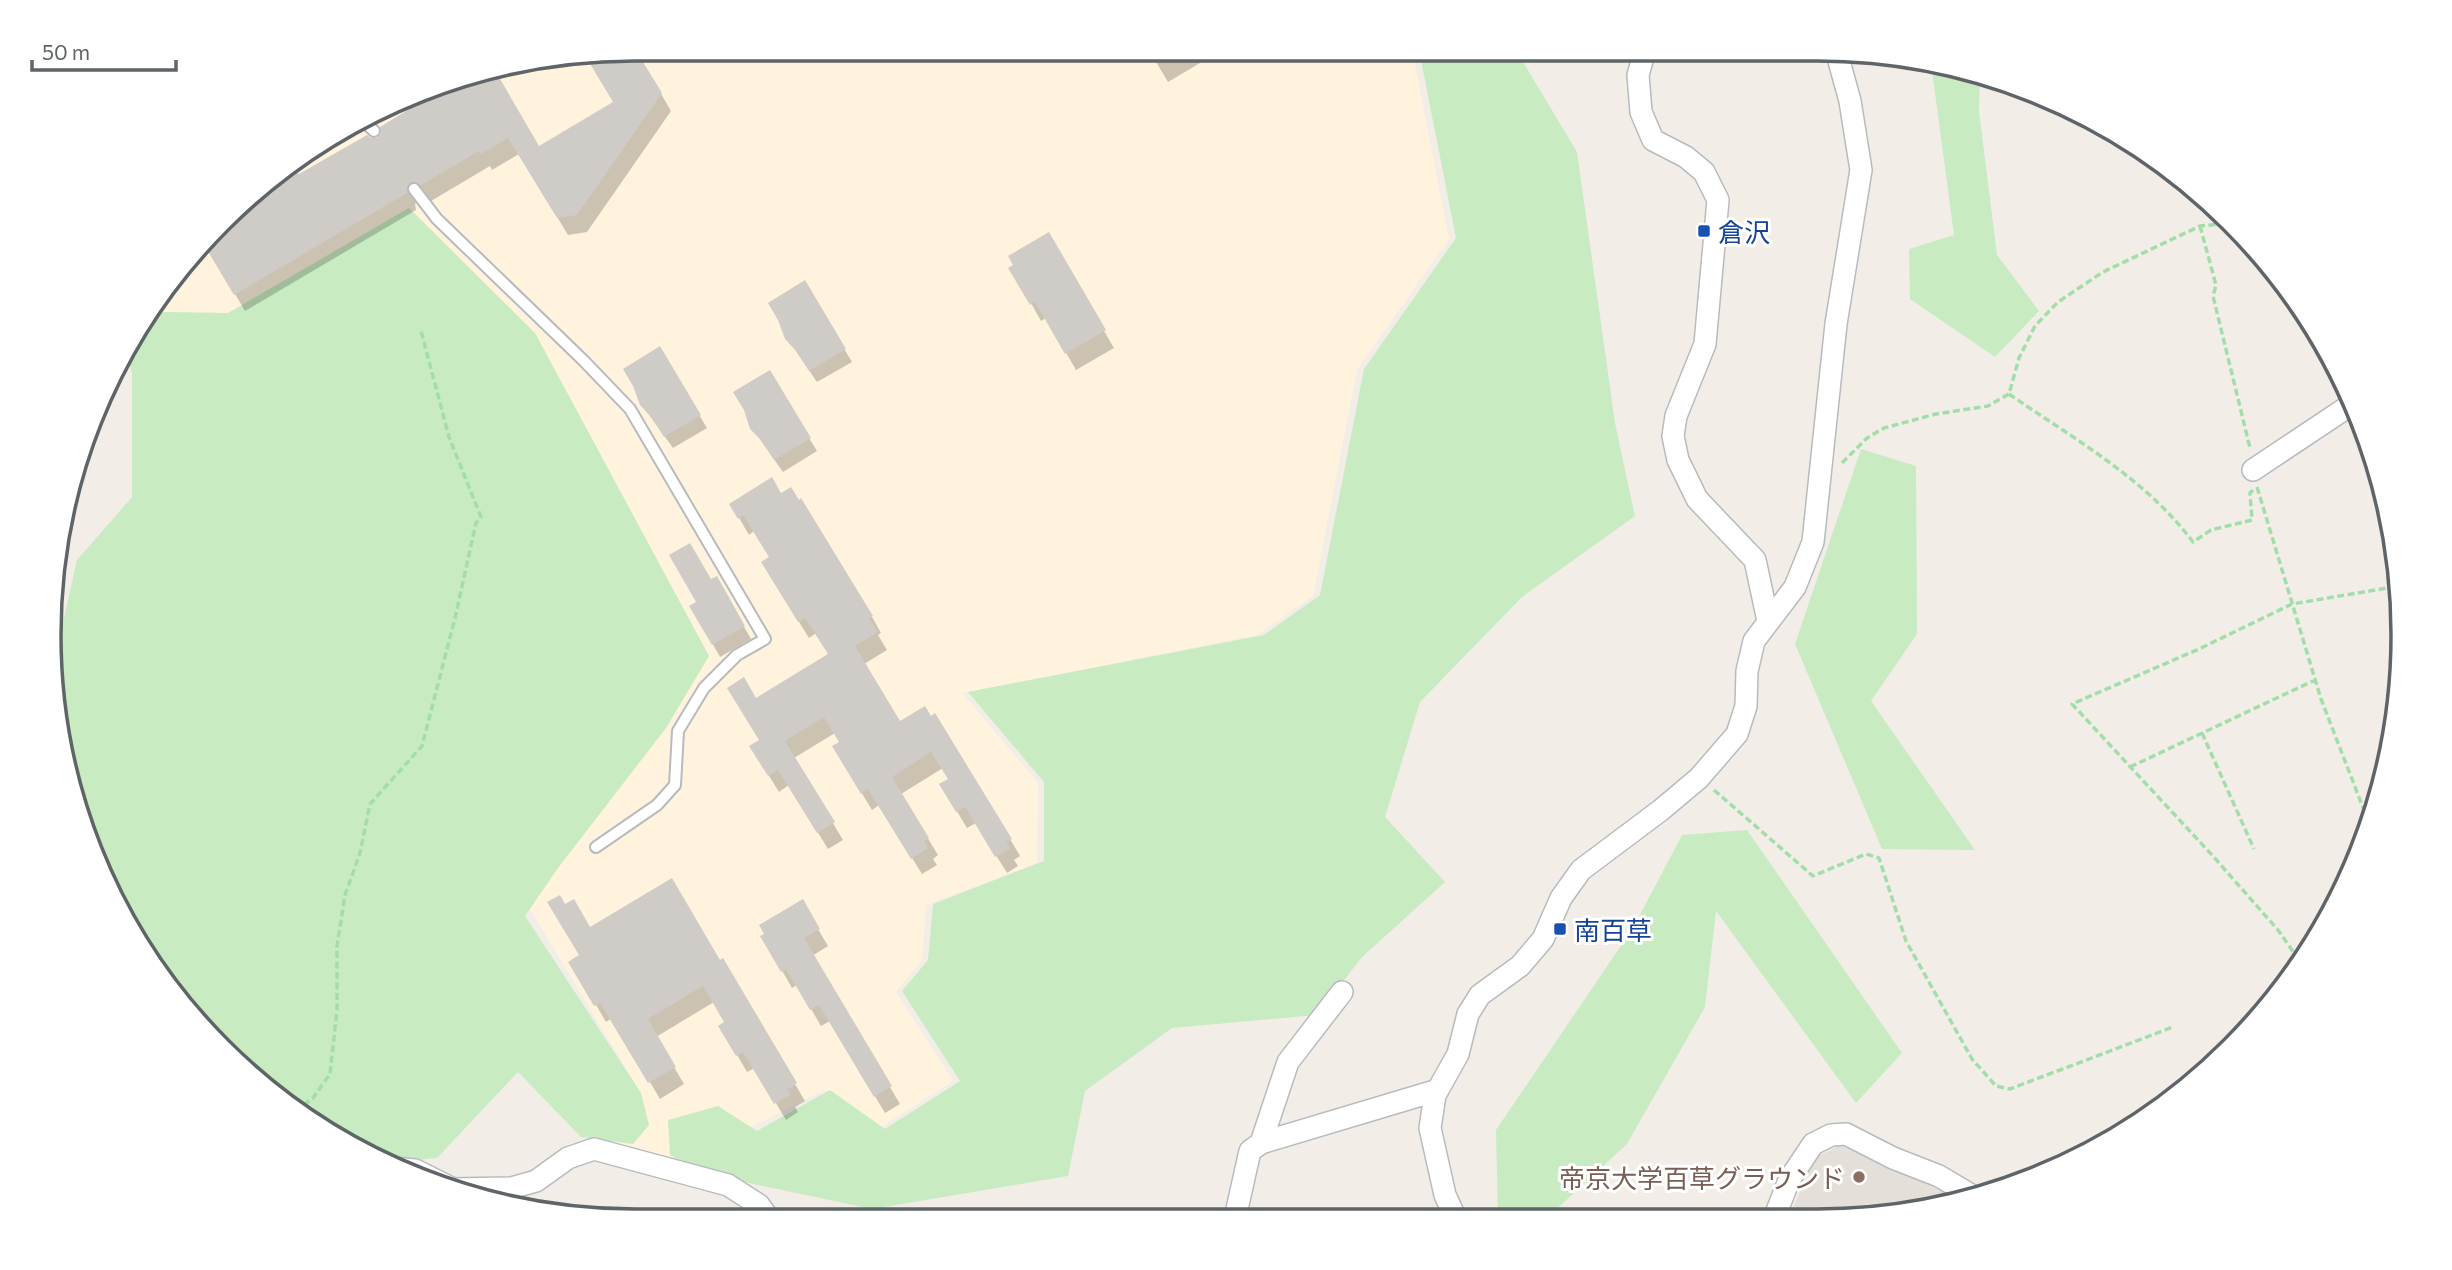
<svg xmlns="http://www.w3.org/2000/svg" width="2452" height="1270" viewBox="0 0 2452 1270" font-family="Commissioner,'Noto Sans JP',sans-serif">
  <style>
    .commercial { fill: #fff3de }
    .education { fill: #e4dfd8 }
    .green { fill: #c8ebc2 }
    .shadow { fill: #0003 }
    .building { fill: #cfcbc6 }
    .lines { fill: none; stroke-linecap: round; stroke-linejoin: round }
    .service-casing { stroke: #b7bbbe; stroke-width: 14 }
    .minor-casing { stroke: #b7bbbe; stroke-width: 24 }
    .path { stroke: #a3deaa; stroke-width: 3.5; stroke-dasharray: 7 3.5; stroke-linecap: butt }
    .service { stroke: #fff; stroke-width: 10 }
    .minor { stroke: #fff; stroke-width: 21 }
    .transit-dot { fill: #1a4fb4; stroke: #fff; stroke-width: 2.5 }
    .education-dot { fill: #8d6e63; stroke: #fff; stroke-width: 2.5 }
    .labels { text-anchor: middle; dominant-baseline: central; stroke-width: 6; stroke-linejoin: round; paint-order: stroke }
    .transit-label { font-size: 26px; fill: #164399; stroke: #fff; text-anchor: start }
    .education-label { font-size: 26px; fill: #785e54; stroke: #fff; text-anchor: end }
    .rim { fill: none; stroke: #5e6468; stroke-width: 3.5 }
  </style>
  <rect width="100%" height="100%" fill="#f2eee7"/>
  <path class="commercial" d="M 635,49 L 1412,50 L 1449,239 L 1357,370 L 1313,596 L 1257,635 L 962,693 L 1038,783 L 1037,863 L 926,905 L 922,960 L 896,992 L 953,1081 L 878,1129 L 824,1090 L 677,1165 L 640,1157 L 615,1143 L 604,1102 L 633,1080 L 521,894 L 709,656 L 535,333 L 409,208 L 228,313 L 163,312 L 158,299 L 278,170 L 446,80 Z"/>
  <path class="education" d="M 1840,1145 L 1951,1195 L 1956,1199 L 1894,1216 L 1790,1216 L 1813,1159 Z"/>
  <path class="green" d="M 1419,50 L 1516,50 L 1577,152 L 1615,423 L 1635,516 L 1522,597 L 1420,702 L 1385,817 L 1445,882 L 1362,957 L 1317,1015 L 1172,1028 L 1085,1091 L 1068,1176 L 872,1209 L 706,1174 L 670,1155 L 668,1120 L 718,1106 L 757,1131 L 830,1090 L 885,1129 L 960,1081 L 902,991 L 928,960 L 933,904 L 1044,861 L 1044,782 L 968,692 L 1264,635 L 1320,595 L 1364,369 L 1456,238 Z
    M 1931,63 L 1969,69 L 1980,73 L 1979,111 L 1997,255 L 2039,311 L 1995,357 L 1910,299 L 1909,249 L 1954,235 Z
    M 409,208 L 535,333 L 709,656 L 666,728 L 558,868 L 525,916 L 641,1093 L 649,1125 L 633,1144 L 581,1137 L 518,1072 L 437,1158 L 381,1163 L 375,1160 L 279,1100 L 195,1022 L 94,860 L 51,676 L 77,560 L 132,497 L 132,374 L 127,354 L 148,310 L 158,299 L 163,312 L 228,313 Z
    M 1861,449 L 1916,466 L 1917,634 L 1871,701 L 1975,850 L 1882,849 L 1795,644 Z
    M 1747,830 L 1902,1053 L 1856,1103 L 1716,911 L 1705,1007 L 1627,1144 L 1548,1217 L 1498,1217 L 1496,1130 L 1633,928 L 1682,835 Z"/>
  <path class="shadow" d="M 635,49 L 671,111 L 587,232 L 568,235 L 519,154 L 492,170 L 490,166 L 431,201 L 427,198 L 419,199 L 415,204 L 416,210 L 245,311 L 207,246 L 278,170 L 285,166 L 299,176 L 367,137 L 372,141 L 380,138 L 384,133 L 382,127 L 444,90 L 440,83 L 446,80 L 494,72 L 539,148 L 615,102 L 587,57 Z
    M 1149,50 L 1222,50 L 1168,82 Z
    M 1048,235 L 1114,348 L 1076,370 L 1046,318 L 1041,321 L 1021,285 Z
    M 804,282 L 852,362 L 817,382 L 787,338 Z
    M 660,349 L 707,428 L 673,448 L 642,405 Z
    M 769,372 L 817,451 L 783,472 L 752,428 Z
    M 731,504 L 872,617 L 881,633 L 878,635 L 887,650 L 864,664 L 900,723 L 924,708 L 1010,839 L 1020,856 L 1014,860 L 1018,866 L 1007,873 L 976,823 L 967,828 L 941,785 L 950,780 L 943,768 L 901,794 L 938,855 L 933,859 L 937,865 L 922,874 L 879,805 L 872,810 L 844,764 L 841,743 L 835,733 L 794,758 L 843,840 L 828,849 L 789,785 L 779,792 L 761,763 L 756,701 L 830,655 L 816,633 L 809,638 L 773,580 L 771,558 L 754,531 L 749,535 Z
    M 716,578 L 751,639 L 720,657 L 692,607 L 698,603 L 710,582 Z
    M 802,902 L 828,946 L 812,956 L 900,1104 L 885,1113 L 830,1021 L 821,1026 L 797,985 L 792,988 L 763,937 Z
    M 565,906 L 590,929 L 720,962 L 723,961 L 805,1101 L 795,1107 L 798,1112 L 786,1120 L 755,1068 L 747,1072 L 720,1026 L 726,1022 L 714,1002 L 656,1037 L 684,1084 L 660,1099 L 612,1018 L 606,1022 L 571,962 L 581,956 Z"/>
  <path class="building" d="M 635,49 L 662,93 L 577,215 L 557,218 L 508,138 L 481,154 L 479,151 L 421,185 L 416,182 L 410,182 L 407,187 L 407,193 L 234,295 L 206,248 L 278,170 L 287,165 L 299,174 L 367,135 L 371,138 L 377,138 L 381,134 L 380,127 L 442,89 L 439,84 L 446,80 L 496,72 L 539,146 L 613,102 L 586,57 Z
    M 1049,232 L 1106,330 L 1065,354 L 1035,302 L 1030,305 L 1008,268 L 1013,265 L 1008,256 Z
    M 805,280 L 846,349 L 809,371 L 797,352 L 785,339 L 778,320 L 768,303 Z
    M 660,346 L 701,415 L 664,437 L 652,418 L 640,405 L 633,386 L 623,369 Z
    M 770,370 L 811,438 L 774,460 L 762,441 L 750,429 L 744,410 L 733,392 Z
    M 772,477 L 781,493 L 791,487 L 799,500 L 801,498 L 873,616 L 869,618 L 878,632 L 855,646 L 900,721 L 925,706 L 931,716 L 935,713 L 1012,839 L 1006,842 L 1010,848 L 995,857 L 965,807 L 956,812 L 939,784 L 948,779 L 931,752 L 892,777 L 929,838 L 924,841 L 928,848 L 911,859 L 868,789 L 861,794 L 832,746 L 839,742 L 824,717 L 785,741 L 835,822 L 817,833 L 778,770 L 768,776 L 749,746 L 759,740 L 727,688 L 744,677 L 756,698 L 828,654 L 805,618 L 798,622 L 761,562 L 769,557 L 743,515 L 738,519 L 729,504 Z
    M 690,543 L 711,579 L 717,576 L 745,626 L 712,645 L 689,606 L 696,602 L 669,555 Z
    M 672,878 L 720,960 L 723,958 L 797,1083 L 787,1090 L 790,1095 L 774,1104 L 743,1052 L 736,1056 L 718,1026 L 724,1022 L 703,986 L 648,1019 L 676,1067 L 648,1083 L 600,1003 L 594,1006 L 568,962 L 579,955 L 547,902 L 560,895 L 565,904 L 574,899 L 590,927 Z
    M 803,899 L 820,929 L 804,938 L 892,1086 L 874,1097 L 819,1005 L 810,1010 L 786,969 L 781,972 L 760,936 L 764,934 L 759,925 Z"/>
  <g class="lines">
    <defs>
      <path id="service" d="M 366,123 L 374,131
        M 414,189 L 437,219 L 584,361 L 630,409 L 765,639 L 737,655 L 704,688 L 678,731 L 675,785 L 657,805 L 596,847"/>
      <path id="minor" d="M 1645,50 L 1638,75 L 1641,112 L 1653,140 L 1686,157 L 1704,172 L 1718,200 L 1705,344 L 1676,416 L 1673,436 L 1678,460 L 1697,499 L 1755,560 L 1768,621
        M 2253,470 L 2352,404
        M 1261,1143 L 1288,1062 L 1342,992
        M 394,1168 L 415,1170 L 453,1189 L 511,1188 L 536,1181 L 568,1158 L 594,1149 L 728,1185 L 759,1205 L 769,1219
        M 1775,1216 L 1789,1180 L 1813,1144 L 1831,1135 L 1846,1134 L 1893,1158 L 1939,1176 L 1971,1195
        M 1455,1217 L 1445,1195 L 1430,1128 L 1435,1095 L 1458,1054 L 1468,1014 L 1480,995 L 1520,966 L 1543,939 L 1561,898 L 1581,870 L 1661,810 L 1699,778 L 1737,734 L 1746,706 L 1747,671 L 1754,641 L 1795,587 L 1813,542 L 1836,324 L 1861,170 L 1850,101 L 1836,50
        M 1235,1218 L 1250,1151 L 1261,1143 L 1438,1090"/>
    </defs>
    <use href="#service" class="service-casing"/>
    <use href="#minor" class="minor-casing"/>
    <path class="path" d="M 2200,226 L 2216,285 L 2213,296 L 2250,448
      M 2009,394 C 2074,439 2145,478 2193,542 L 2211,530 L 2252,520 L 2250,493 L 2254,489
      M 1842,463 L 1867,438 L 1884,428 L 1936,414 L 1988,406 L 2009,394 L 2019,358 L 2035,326 L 2058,302 L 2103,272 L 2200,226 L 2231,223
      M 2257,487 L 2321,699 L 2369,823
      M 2202,733 L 2254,849
      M 2130,767 L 2315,680
      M 1714,790 L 1813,876 L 1866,854 L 1879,858 L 1906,941 L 1972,1059 L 1996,1086 L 2010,1089 L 2173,1027
      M 2299,960 L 2278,930 L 2212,855 L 2072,704 L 2199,649 L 2292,604 L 2399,586
      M 295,1111 L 313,1098 L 330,1074 L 337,1010 L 337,946 L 345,895 L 360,853 L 370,804 L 422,746 L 455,618 L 476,523 L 481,517 L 449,437 L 421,331"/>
    <use href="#service" class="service"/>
    <use href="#minor" class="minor"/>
  </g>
  <g class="transit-dot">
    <rect x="1697" y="224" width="14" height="14" rx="3.5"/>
    <rect x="1553" y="922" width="14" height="14" rx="3.5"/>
  </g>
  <circle class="education-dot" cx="1859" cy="1177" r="7"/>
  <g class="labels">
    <g class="transit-label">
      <text x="1718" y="231">倉沢</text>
      <text x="1574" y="929">南百草</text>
    </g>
    <g class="education-label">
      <text x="1845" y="1177">帝京大学百草グラウンド</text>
    </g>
  </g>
  <path d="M0 0H2452V1270H0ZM635 61H1817A574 574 0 0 1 2391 635V635A574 574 0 0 1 1817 1209H635A574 574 0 0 1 61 635V635A574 574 0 0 1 635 61Z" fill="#fff" fill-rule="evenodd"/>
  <path class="rim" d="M635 61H1817A574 574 0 0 1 2391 635V635A574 574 0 0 1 1817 1209H635A574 574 0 0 1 61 635V635A574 574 0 0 1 635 61Z"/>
  <path d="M32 60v10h144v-10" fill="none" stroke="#5e6468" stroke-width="3.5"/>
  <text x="42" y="60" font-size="21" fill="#5e6468" stroke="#ffffff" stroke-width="5" paint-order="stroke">50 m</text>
</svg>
